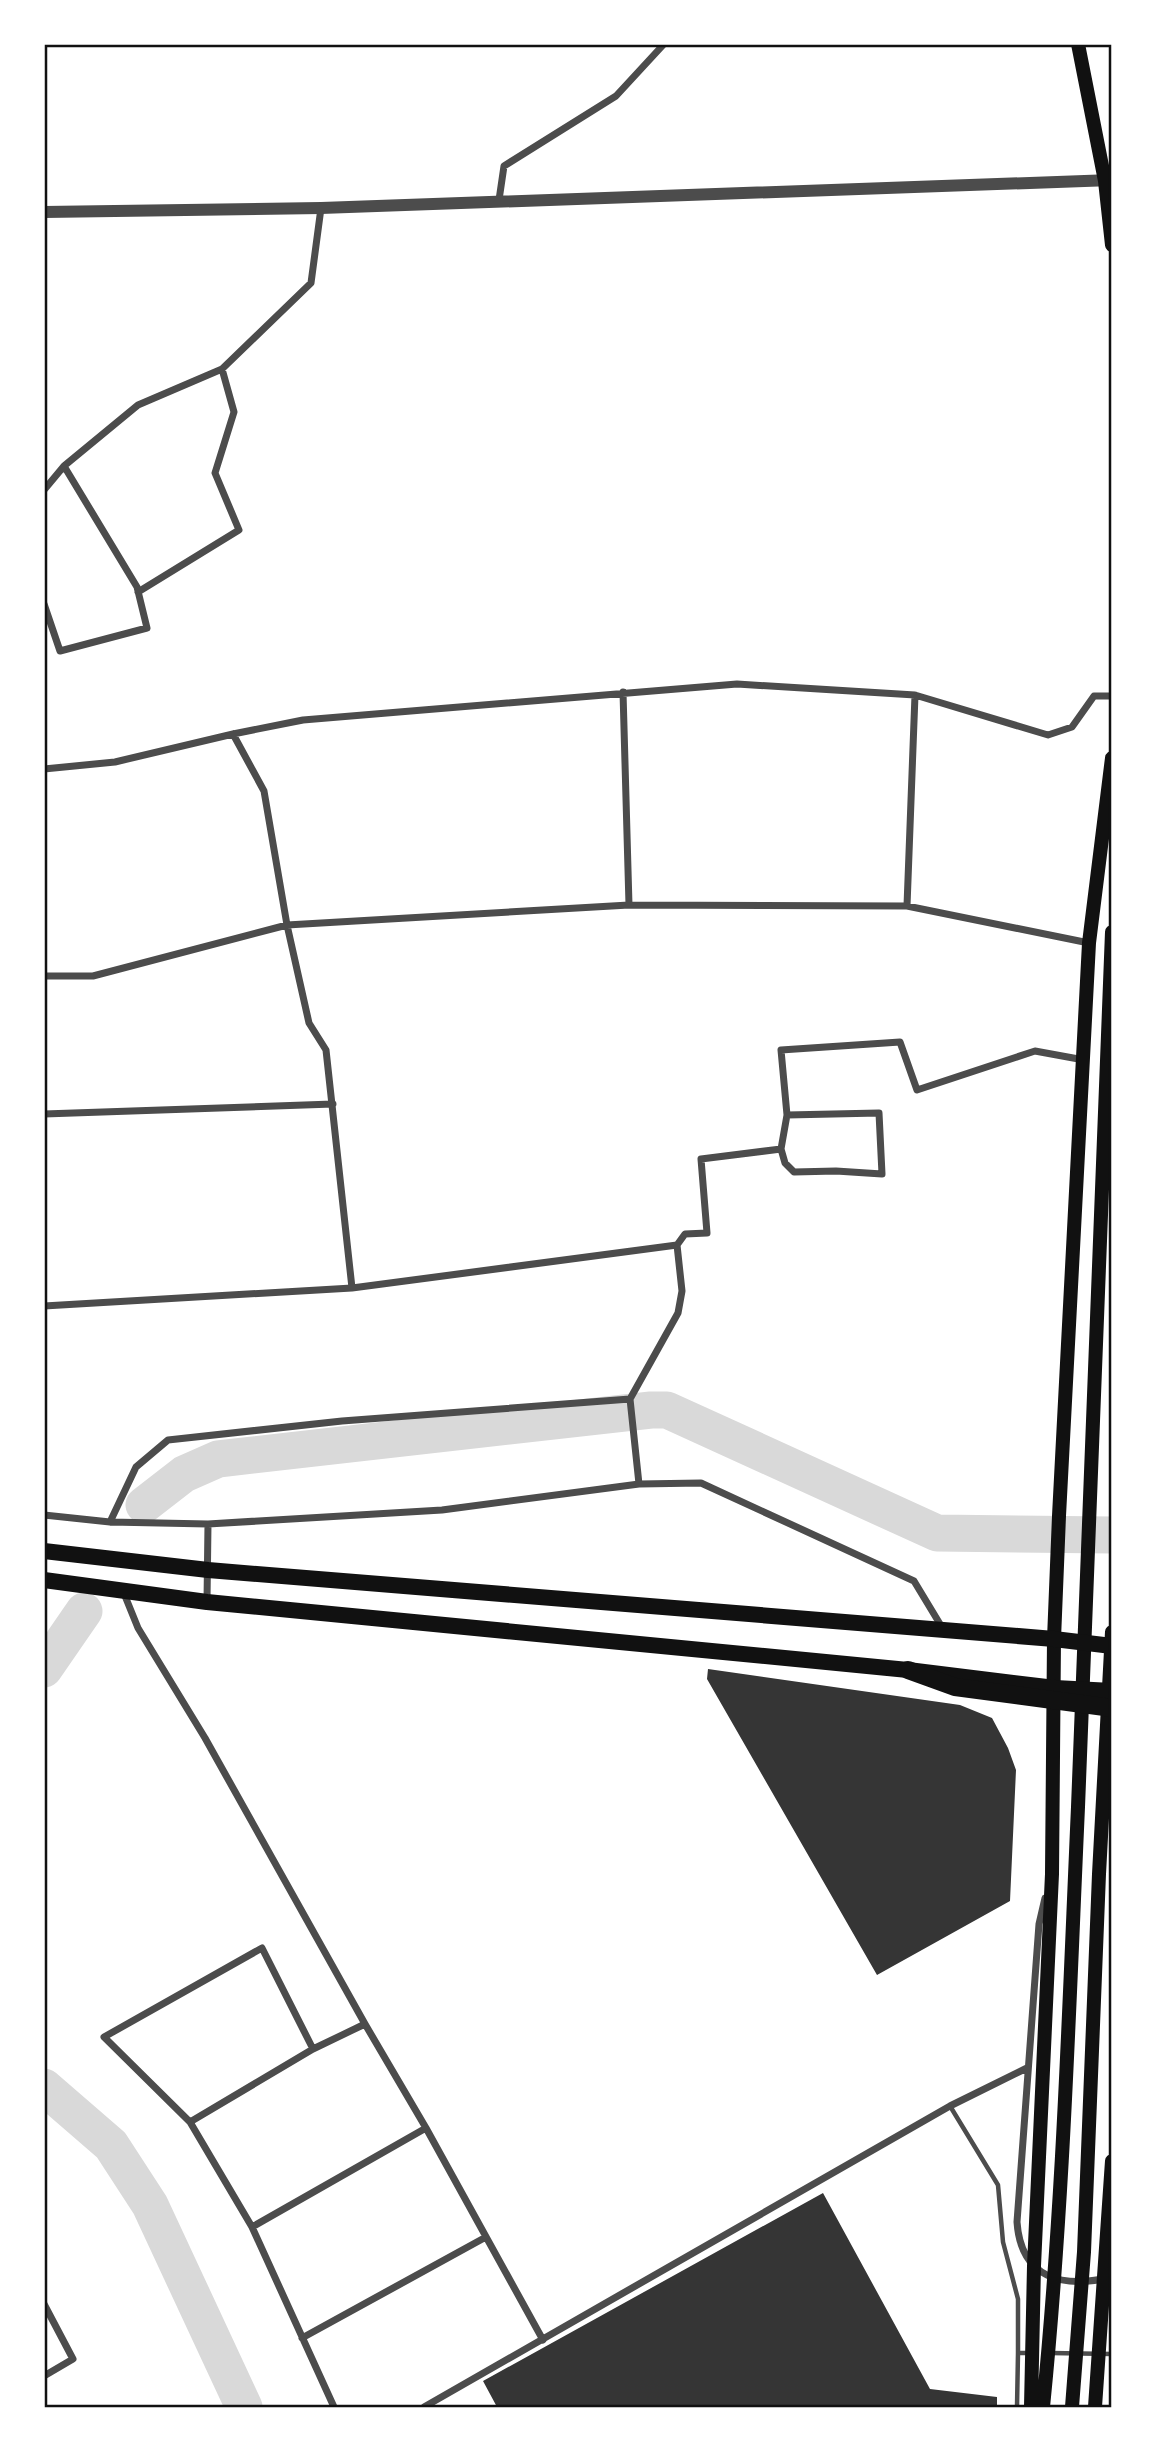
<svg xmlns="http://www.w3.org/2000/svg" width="1156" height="2451" viewBox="0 0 1156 2451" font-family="'Golos Text',sans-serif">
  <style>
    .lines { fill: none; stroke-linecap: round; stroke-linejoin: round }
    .river { stroke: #d9d9d9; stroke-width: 37 }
    .building { fill: #353535 }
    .service { stroke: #4c4c4c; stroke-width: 4.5 }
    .minor { stroke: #4c4c4c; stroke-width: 7 }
    .tertiary { stroke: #4c4c4c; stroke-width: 12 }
    .primary { stroke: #111; stroke-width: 14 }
    .trunk { stroke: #111; stroke-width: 16 }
    .motorway { stroke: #111; stroke-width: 18 }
    .neatline { fill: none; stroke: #111; stroke-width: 2.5 }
  </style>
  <rect width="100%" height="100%" fill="#fff"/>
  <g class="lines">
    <path class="river" d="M 144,1505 L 184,1474 L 218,1459 L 651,1410 L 667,1410 L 937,1533 L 1112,1535
      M 44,1669 L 84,1611
      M 44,2087 L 111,2145 L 150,2205 L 244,2407"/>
  </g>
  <path class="building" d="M 708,1669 L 960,1705 L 992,1718 L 1008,1748 L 1016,1770 L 1010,1901 L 877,1975 L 707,1679 Z
    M 823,2193 L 930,2389 L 997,2397 L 997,2407 L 497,2407 L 483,2381 Z"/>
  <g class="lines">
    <path class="service" d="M 950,2106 L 998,2185 L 1003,2242 L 1018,2299 L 1018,2353
      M 1050,2353 L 1112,2354
      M 1017,2407 L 1018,2353 L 1031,2353"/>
    <path class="minor" d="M 499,200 L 504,166 L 616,96 L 664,44
      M 44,490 L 64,466 L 138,405 L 222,369 L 311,283 L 321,208
      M 138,592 L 239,530 L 215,473 L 234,412 L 222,369
      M 44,604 L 60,651 L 147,628 L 137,587 L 64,466
      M 623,692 L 629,905
      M 233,734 L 264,791 L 287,925 L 309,1023 L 326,1050 L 352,1288
      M 44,769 L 115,762 L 233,734 L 303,720 L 737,684 L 915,695 L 1048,735 L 1072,727 L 1094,696 L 1112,696
      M 907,906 L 915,695
      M 44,976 L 93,976 L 287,925 L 629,905 L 907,906 L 1089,943
      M 44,1114 L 333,1104
      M 787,1115 L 879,1113 L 882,1174 L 836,1171 L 794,1172 L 785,1163 L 781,1149 L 787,1115 L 781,1050 L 900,1042 L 917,1090 L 1035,1051 L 1084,1060
      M 677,1245 L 685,1234 L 707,1233 L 701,1159 L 781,1149
      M 44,1306 L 352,1288 L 677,1245 L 682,1291 L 678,1313 L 630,1399 L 639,1484
      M 44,1515 L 110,1522 L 208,1524 L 442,1510 L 639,1484 L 701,1483 L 914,1581 L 943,1629
      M 110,1522 L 136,1467 L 168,1440 L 342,1421 L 630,1399
      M 123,1591 L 138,1628 L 205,1738 L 365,2024 L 426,2128 L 543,2340
      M 207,1601 L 208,1524
      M 1045,1898 L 1039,1924 L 1017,2222 C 1021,2279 1063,2289 1112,2277
      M 313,2049 L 262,1948 L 104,2037 L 190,2122 L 252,2227 L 334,2407
      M 190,2122 L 313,2049 L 365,2024
      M 252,2227 L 426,2128
      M 44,2304 L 73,2359 L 44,2376
      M 302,2338 L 486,2237
      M 424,2407 L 950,2106 L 1027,2068"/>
    <path class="tertiary" d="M 44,212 L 321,208 L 1112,180"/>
    <path class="primary" d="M 1078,44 L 1105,181 L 1112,245
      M 1031,2407 L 1034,2266 L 1052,1874 L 1054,1639 L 1059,1516 L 1089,943 L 1112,758
      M 1043,2407 C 1063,2208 1069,2007 1078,1807 C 1091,1515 1103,1223 1112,932
      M 1072,2407 L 1084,2252 L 1099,1874 L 1112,1632
      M 1095,2407 L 1112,2161"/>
    <path class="trunk" d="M 44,1551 L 208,1570 L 1054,1639 L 1112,1646
      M 44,1580 L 207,1602 L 908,1670 L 1055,1688 L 1112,1691"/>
    <path class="motorway" d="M 908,1670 L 955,1687 L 1112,1708"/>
  </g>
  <rect width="1156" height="2451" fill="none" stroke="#ffffff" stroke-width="91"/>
  <rect x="46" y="46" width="1064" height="2360" class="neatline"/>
</svg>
